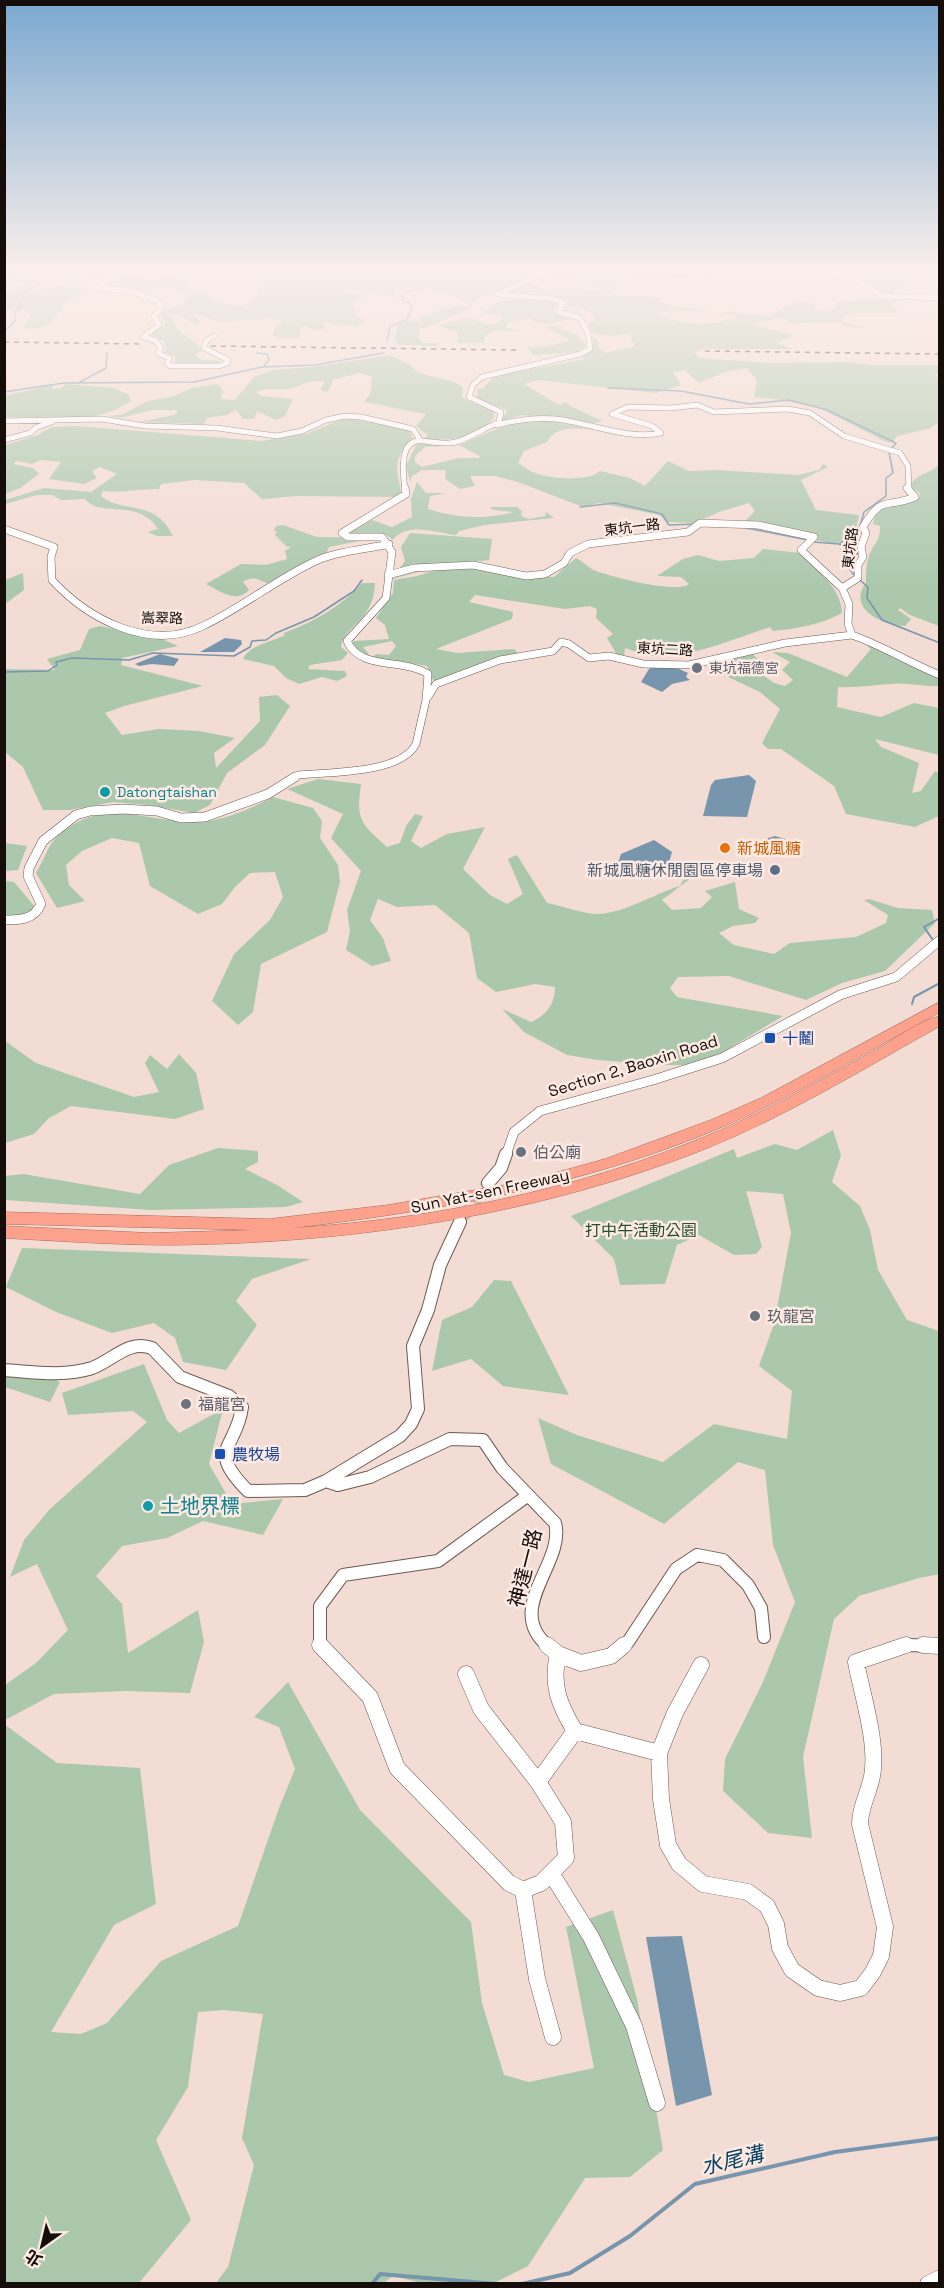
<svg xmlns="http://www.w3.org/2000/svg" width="944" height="2288" viewBox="0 0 944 2288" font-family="'Space Grotesk','Noto Sans TC',sans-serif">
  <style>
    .green { fill: #abc8ad }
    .water { fill: #7796ad }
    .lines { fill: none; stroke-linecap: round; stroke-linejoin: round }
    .stream-far2 { stroke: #7796ad; stroke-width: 1.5 }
    .stream-far1 { stroke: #7796ad; stroke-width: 2 }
    .stream { stroke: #7796ad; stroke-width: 4 }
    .minor-tunnel { stroke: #d2bdb5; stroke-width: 12; stroke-dasharray: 12 6; stroke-linecap: butt }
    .minor-far4-casing { stroke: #6d5a52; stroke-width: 6 }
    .minor-far3-casing { stroke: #6d5a52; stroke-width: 8 }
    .minor-far2-casing { stroke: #6d5a52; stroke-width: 10 }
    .minor-far1-casing { stroke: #6d5a52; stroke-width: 14 }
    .minor-casing { stroke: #6d5a52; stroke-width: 17 }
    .highway-casing { stroke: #aa6d5e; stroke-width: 1 }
    .minor-far4 { stroke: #fff; stroke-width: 5 }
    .minor-far3 { stroke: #fff; stroke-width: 7 }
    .minor-far2 { stroke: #fff; stroke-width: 9 }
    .minor-far1 { stroke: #fff; stroke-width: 12 }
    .minor { stroke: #fff; stroke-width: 16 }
    .highway { fill: #fba18c; fill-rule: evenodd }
    .rail { stroke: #2b231f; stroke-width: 1.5; stroke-dasharray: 5 5; stroke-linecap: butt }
    .worship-dot { fill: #6b7280; stroke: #fdeae3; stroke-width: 2 }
    .culture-dot { fill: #0f9aa8; stroke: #fdeae3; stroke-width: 2 }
    .food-dot { fill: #e8710a; stroke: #fdeae3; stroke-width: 2 }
    .service-dot { fill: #5c6f8a; stroke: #fdeae3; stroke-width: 2 }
    .transit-dot { fill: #1a4fb4; stroke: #fdeae3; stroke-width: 2 }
    .labels { text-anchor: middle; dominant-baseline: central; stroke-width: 5; stroke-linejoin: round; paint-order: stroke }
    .far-street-label { font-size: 14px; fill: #140d0a; stroke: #fdeae3 }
    .far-worship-label { font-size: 14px; fill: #5b616d; stroke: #fdeae3; text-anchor: start }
    .far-culture-label { font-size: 14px; fill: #0d838f; stroke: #fdeae3; text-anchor: start }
    .food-label { font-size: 16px; fill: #c56008; stroke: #fdeae3; text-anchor: start }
    .service-label { font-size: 16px; fill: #4e5e75; stroke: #fdeae3; text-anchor: end }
    .transit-label { font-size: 16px; fill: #164399; stroke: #fdeae3; text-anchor: start }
    .street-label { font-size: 16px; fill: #140d0a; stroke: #fdeae3 }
    .worship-label { font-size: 16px; fill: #5b616d; stroke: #fdeae3; text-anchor: start }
    .park-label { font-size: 16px; fill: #24502b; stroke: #fdeae3 }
    .near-culture-label { font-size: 20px; fill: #0d838f; stroke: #fdeae3; text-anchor: start }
    .near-street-label { font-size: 20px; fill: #140d0a; stroke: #fdeae3 }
    .near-water-label { font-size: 21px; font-style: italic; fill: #064162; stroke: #fdeae3 }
  </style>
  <rect width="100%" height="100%" fill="#f3dcd3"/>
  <path class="green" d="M 75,268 L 123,268 L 104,272 L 81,282 L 61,280 L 5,285 L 4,280 L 75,276 L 78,270 Z
    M 187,268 L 195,268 L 186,281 L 185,287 C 231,299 246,332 267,268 L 350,268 L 355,271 L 371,268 L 457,268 L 465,274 L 494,268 L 546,268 L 533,271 L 507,288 L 479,297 L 475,304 C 464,302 457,297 447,294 C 430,288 411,287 393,288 L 397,298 L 395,298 L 349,288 L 344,291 L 363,296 L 354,305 L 356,315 L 364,322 L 356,327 L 322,322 L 326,329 L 314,330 L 306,326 L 300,328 L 299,338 L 278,338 L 273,335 L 276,326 L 283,321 L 273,318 L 220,322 L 192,313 L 199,321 L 197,325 C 186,322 182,311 169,314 L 180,332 L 195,342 L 202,351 L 195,354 L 201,360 L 221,361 L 217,364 L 175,363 L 175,356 L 164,352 L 166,348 L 164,341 L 153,337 L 152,334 L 167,323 L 161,316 L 162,311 L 184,305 L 183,299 L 194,294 L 159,288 L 146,292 L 104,287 L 113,275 C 135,278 170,285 187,268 Z
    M 573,268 L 665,268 L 657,270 L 715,281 C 687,280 630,267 612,293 C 627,298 644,293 662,299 L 661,302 L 673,306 L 710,310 C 695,312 669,309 658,314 C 675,326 719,327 738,316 L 722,314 L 723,311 L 770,316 L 794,302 L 818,304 L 814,305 L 815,309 L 826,311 L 837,308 L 836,303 L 842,301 L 909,299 L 898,301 L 891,305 L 898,310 L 897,313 L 853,313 L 840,319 L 843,322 L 865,328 L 855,328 L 836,322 L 791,323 L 781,318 L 750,324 L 790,334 L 792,336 L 777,343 L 792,349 L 702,349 L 694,353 L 700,358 L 709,359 L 773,363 L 847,362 L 870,365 L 939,365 L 939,373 L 935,376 L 939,377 L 939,422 L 931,428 L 897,436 L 892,443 L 884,441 L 820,408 L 776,399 L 754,397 L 757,380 L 747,368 L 728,371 L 699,383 L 685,370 L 673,372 L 681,385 L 656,393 L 538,380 L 524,384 L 559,405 L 566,402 L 570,406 L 603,421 L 595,423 L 521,415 L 504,421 L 502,419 L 508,410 L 477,399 L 477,389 L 483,388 L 495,376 L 585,359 L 581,356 L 589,352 L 594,347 L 592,337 L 598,340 L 598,346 L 605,353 L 635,346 L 629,334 L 611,336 L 592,333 L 588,321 L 594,321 L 596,318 L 589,311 L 575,305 L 567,308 L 568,302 L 558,298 L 504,293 L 529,282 L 544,288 L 602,289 L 570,276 L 555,277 L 555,272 L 570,271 Z
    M 843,268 L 898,268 L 896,272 L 913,280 L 900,282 L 908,284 L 908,288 L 894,290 L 894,295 L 881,292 L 856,277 L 860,273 Z
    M 34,284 L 28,292 L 54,285 L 93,289 L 67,301 L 50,323 L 39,328 L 23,329 L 31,315 L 24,310 L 5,309 L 5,293 L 24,285 Z
    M 506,299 L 550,301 L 557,303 L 553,311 L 556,314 L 573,318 C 559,322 541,327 529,319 L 507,323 L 506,327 L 523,332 L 497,330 L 486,335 L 484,343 L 457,343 L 458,332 L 439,326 C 447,324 460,317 467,318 C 482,320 494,333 504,316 L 481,313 C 490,309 496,302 506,299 Z
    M 454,306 L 475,306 L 425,328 L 419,328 L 419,340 L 423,343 L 439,343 L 437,346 L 398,345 L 394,338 L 398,328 L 396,324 L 409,321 L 422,322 L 419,318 Z
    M 543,326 L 555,326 L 578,336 L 586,346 L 577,352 L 533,355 L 527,347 L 549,346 L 570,340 Z
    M 391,355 L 408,364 L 419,373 L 454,382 L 463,387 L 462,396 L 466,400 L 493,411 L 494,418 C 476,437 451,442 425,439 L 428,435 L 416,426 L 426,414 C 405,411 385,405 364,402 L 371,392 L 372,376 L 359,373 L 333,380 L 328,392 L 320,390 L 325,382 C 306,378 302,388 286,389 C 272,390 270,387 256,392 L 261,396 L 293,399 L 285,416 L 276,420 L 257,411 L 254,419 L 243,419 L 236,410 L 227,415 L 207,418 L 204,424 L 140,422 L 174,415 L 178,410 L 151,410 L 122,418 L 109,416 L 121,415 L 148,401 L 171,397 L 192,388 L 217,384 L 223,390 L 221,399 L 235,400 L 254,377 L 272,370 L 311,367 Z
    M 65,384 L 113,388 L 128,394 L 131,401 L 115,410 L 94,417 L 5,417 L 4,396 L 52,385 L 53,389 L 61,388 Z
    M 353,419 L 409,430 L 413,438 C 405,443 397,458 397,468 C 397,478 402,486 400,497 L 297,496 L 262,499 L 244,483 L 195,480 L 161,484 L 159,489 C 139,489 122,493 103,491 L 101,496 C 122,514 155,498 173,536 L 157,536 L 148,532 L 158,529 C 138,497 101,519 85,499 L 61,500 L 52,495 L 37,495 L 5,504 L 5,500 L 44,488 L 91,492 L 117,474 L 100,467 L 92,471 L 97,478 L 84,484 L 49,479 L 61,462 L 41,460 L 32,464 L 17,461 L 13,464 L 33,468 L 39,474 L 20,488 L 5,494 L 5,445 L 38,435 L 51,427 L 77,426 L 261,441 L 306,434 L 340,420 Z
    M 520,419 L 551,421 L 598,430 C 581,429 556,424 547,442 L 524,451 L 518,463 C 523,466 529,471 535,473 C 549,479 589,482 600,471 L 630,478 L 645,486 L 668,461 L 689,471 L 718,470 L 798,475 L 819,470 L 823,464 L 828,467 L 801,480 L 816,510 L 859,515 L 854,537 L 834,544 L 742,524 L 755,511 L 749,503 L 719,512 L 695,523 L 666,522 L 660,515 L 599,503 L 583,507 L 518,482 L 494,476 L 470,476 L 475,486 L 460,489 L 445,479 L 446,470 L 422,470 L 411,477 L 411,481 L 410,481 L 406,466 L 417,443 L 447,446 L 425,447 L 415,456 L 415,462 L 422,467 L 459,458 L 479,458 L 480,456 L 459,445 Z
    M 939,464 L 939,626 L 910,615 L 900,608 L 898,610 L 911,619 L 905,626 C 884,626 846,609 866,583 C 866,572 866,563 870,553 C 876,541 880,541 880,526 L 873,524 L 876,510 L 887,504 L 919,498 L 920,493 L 909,486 C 920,471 931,474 939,464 Z
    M 417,482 L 426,493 L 446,493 L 430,496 L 428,509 C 456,518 486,520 514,512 L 493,510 L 490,507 L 517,507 L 522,511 L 521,516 L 529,519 L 545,516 L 546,512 L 554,518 L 484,525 L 459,531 L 456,535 C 438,533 406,521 393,540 L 385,534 L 349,533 L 372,520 L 392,527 L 412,517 L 411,499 Z
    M 283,525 L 317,537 L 375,538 L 329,547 L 325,557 L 271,584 C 259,582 256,574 243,582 L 249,590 C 236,604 220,591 206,584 L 241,564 L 266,565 L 287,559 L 285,551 L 291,547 L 286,546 L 275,535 L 277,532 L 274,530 L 276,526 Z
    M 410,533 L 492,539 L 489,560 L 445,565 L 392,579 L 405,561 L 401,547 Z
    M 763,549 L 801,553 C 817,571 841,587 842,613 C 823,624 795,629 773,631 L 770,627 C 733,639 692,658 652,656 C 644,655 634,651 625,648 L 624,656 L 617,655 L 607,638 L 613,634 L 596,618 L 597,609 L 590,606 L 565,609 L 475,595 L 469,602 L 513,612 L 512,619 L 436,649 L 457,653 L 514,649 L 519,654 L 491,659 L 440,680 L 433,680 L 427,666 L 373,657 L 376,654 L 389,655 L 396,646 L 392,641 L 363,647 L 369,654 L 364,656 L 351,645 L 354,641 L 389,639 L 385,625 L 376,618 L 393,593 L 394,580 L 417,576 L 446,567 L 484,567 L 524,577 L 554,577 L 576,558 C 583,561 589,569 596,571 C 613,577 676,594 689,584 L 681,577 L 657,576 L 683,559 L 698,555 L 719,561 L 754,558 Z
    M 23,573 L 24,590 L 5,604 L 5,580 Z
    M 362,583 L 375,583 C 374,593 373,602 367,611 C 360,623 343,632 341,647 L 348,653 L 342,660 L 310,665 L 308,669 L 345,671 L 347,676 L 337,681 L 322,677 L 299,684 L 286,678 L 274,666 L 243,659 C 249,645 272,642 285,635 L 284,633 C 313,622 341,607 362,583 Z
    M 100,626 L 164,640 L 178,646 L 122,658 L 121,665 L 203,686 L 124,706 L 105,713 L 122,735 L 159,729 L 199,731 L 235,738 L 214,753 L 216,768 L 260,721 L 259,697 L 277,695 L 290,706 L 265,745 L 227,773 L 210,805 L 194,813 L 149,805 L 113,802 L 70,810 L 43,810 L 23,767 L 5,752 L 4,669 L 55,670 L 47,659 L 80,650 L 89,629 Z
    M 864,643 L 939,679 L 939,686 C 923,687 907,682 891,684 C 873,685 856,688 838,687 L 837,707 L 881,717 L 914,703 L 939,708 L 939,755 L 875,739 L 881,747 L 919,763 L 912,793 L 921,791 L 935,771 L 939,773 L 939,816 L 915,827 L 846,814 L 834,786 L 781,749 L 768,749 L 762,743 L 780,709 L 760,692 L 709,668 L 752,653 L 763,665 L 746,663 L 774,683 L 785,686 L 793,680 L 782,670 L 790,662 L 772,652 L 788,653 L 847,677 L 871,649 Z
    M 318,779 L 361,784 C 356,820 360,823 387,847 L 400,843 L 406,826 L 415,814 L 423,816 L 411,841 L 421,848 L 447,834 L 485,827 L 463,869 L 490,895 L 507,904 L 523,894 L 508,859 L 517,855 L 547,903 C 563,906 583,914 599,914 C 628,912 653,894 680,886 L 685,877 L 691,878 L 662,900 L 672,910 L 701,908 L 712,897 L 705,891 L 735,882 L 739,909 L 759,918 L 755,923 L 733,926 L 719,933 L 734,945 L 774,954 L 790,943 L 856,937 L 886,923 L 888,915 L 864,900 L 869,899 L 898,908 L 932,910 L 935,923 L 885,971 L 842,983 L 806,1000 L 729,976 L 678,977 L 670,988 L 677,997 L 783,1016 L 718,1055 L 684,1065 L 660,1065 L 598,1060 L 567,1055 L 524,1032 L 502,1009 L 531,1022 C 546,1015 555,1005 555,987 L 535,984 L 496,992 L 477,978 L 469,933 L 435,905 L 397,907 L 378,899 L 370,920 L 383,938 L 391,961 L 372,966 L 346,950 L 350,931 L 347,910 L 361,871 L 331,838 L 343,814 L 287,789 Z
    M 273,797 L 313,808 L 322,821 L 320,838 L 338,865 L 340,882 L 327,932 L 261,964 L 253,1012 L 238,1025 L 212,1001 L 234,954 L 270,920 L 283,897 L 275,872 L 250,873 L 235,887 L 222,904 L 198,914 L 150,886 L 139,843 L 112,838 L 82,851 L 66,865 L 69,885 L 85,901 L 57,908 L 36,873 C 43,862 48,845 57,837 C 105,791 155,828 208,821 C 231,818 253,807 273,797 Z
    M 5,843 L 27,846 L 18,870 L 5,871 Z
    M 5,881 L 14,882 L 36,908 L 21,916 L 5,917 Z
    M 5,1041 L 36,1063 L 134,1097 L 159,1092 L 145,1063 L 150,1055 L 167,1069 L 179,1054 L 196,1073 L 204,1109 L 175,1119 L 71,1106 L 49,1118 L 34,1134 L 5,1143 Z
    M 833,1130 L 841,1155 L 832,1182 L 860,1206 L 870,1230 L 878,1270 L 907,1320 L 939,1331 L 940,1574 L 919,1578 L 859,1596 L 834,1619 L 803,1757 L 812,1838 L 768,1833 L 723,1791 L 725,1759 L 763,1682 L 795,1602 L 773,1545 L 765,1470 L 738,1462 L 664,1524 L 551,1464 L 538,1418 L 577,1435 L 663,1462 L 714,1424 L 787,1439 L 792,1391 L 759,1366 L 774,1324 L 791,1233 L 783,1194 L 746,1191 L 762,1247 L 756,1254 L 734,1255 L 699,1235 L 677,1245 L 665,1284 L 620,1285 L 614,1259 L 571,1216 L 734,1149 L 737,1158 L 775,1144 L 797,1150 Z
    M 218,1148 L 258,1151 L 258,1162 L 245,1169 L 277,1185 L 303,1202 L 286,1207 L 151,1210 L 5,1200 L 5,1176 L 23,1174 L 140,1194 L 169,1165 Z
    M 22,1248 L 311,1259 L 252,1279 L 236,1301 L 257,1325 L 226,1370 L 183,1362 L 175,1338 L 154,1323 L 112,1333 L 56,1312 L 6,1287 Z
    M 494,1280 L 511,1281 L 569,1395 L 503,1386 L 471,1359 L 432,1371 L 442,1320 L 472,1307 Z
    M 144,1364 L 167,1420 L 179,1433 L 223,1409 L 209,1464 L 232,1504 L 283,1499 L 263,1535 L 203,1521 L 167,1538 L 122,1546 L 96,1576 L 122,1604 L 128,1653 L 198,1610 L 204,1642 L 190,1693 L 125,1691 L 54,1694 L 5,1720 L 5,1685 L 36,1663 L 68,1630 L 37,1564 L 10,1577 L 24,1540 L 50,1509 L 147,1422 L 133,1411 L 68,1415 L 62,1393 Z
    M 4,1373 L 50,1377 L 60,1382 L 50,1402 L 5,1387 Z
    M 288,1682 L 360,1810 L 471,1922 L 482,2003 L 504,2075 L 529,2082 L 594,2068 L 566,1927 L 613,1910 L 637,1999 L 663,2150 L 630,2177 L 585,2178 L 528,2266 L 494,2283 L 421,2283 L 393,2276 L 382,2284 L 216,2283 L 228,2267 L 254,2165 L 242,2138 L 263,2014 L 224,2010 L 198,2012 L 188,2087 L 156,2140 L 191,2220 L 139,2283 L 5,2283 L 4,1724 L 57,1763 L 140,1768 L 156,1904 L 114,1925 L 51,2032 L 81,2034 L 107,2023 L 161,1961 L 238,1926 L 279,1808 L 295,1769 L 279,1727 L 254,1717 Z"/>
  <path class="water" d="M 225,638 L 241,640 L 242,644 L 234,652 L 200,652 Z
    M 160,654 L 179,659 L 174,666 L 152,664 L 139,666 L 135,664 Z
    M 655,666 L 677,668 L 688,673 L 686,677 L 690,680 L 672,684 L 662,692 L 641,682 L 649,669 Z
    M 749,775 L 756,781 L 747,817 L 703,816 L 711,785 L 715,780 Z
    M 775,836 L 792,841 L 789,847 L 777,855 L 761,847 L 768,838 Z
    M 654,840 L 672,852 L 668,866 L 628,875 L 616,869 L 621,854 Z
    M 682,1936 L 712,2095 L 676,2106 L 646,1937 Z"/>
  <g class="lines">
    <path class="stream-far2" d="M 4,332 L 16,320 L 14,313 L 20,308 L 19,302 L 24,298 L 22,295 L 38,284 L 68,274 L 70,271 L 67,268
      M 387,341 L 390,326 L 407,320 L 412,305 L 403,300 L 404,292 L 424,288
      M 257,353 L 267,354 L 269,360 L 264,366
      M 80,382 L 106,368 L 107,353
      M 608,388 L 681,391 L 749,404 L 789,400 L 827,410 L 896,443 L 889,452 L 893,473 L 886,478 L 886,496 L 864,512 L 859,530 L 839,544 L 858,553 L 846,564 L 854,575 L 868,587 L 867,598 L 882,620 L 940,643
      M 4,392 L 64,383 L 194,382 L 262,367 L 315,365 L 384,353
      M 580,507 L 615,503 L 662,514 L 669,525 L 695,524
      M 746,528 L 808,540
      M 813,542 L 839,544
      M 4,672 L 48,671 L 57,665 L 56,662 L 72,658 L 129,660 L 153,653 L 234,656 L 250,647 L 252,641 L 266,640 L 276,633 L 314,617 L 354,591 L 362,580"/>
    <path class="stream-far1" d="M 933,940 L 924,927 L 940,918
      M 912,1004 L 914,997 L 940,983"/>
    <path class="stream" d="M 372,2284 L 380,2274 L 497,2284
      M 522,2284 L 570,2273 L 630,2236 L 695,2184 L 835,2152 L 940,2138"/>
    <path class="minor-tunnel" d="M 463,1217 L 488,1183"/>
    <defs>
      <path id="minor-far4" d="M 182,268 C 159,283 137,274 113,272 L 98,288 L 132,291 L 159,302 L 161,309 L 154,316 L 159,325 L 143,337 L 155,340 L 161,348 L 158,353 L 169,358 L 167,363 L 170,366 L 219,366 L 228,363 L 228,360 L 204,348 L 206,341 L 214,336
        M 822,268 L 853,279 L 883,296 L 940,298
        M 4,421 L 102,419 L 145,426 L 217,428 L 277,436 L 302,431 L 326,420 L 345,416 L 361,417 L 413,429 L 420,440
        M 496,425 C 516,420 535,417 556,419 C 590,423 627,440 661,433 L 652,426 L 612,414 L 628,407 L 671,408 L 697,405 L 714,412 L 788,409 L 810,413 L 844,436 L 900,453 L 908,466 L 909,490
        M 4,440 L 30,433 L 37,427 L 52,422
        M 405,490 C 403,474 398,438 423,441 C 434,442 445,445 456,442 C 470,438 485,428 499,422 L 501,412 L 469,397 L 473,385 L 482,377 L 580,354 L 590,349 L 588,333 L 580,318 L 559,312 L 563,302 L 554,299 L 498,294 L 552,268"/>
      <path id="minor-far3" d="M 907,488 L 915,497 C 886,509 882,494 863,527 L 866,533 L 861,547 L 863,557 L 858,565 L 858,578 L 842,588 L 849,604 L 848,624 L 852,635 C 883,646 910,663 940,675
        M 4,529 L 54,547 L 51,557 L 52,580 C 88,619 149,652 203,626 C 243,607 278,578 318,560 C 337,551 368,549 389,544
        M 388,575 L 414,568 L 473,565 L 526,576 L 545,574 L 564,563 L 570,553 L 588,544 L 688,532 L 700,523 L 758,525 L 814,537 L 801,550 L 842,588
        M 428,697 L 436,684 L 500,660 L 553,651 L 561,642 L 569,644 L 589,658 L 609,656 L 643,664 L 689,665 L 785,643 L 852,635
        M 293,778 L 298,775 C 328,772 401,774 416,744 L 426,700 L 428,674 C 404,658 360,671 347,641 L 386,598 L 392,552 L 382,537 L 348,537 L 342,533 L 406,494 L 405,488"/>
      <path id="minor-far2" d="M 4,920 C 20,920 34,920 41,904 L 28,876 L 29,868 L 43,841 L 76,815 L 90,811 L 123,809 L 157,811 L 181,818 L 205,817 L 268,794 L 295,777
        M 506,1155 L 514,1132 L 540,1111 L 653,1080 L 722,1058 L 840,995 L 896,977 L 940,940"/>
      <path id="minor-far1" d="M 488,1183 L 501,1168 L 506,1154
        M 4,1370 C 33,1372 64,1377 92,1368 C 112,1361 129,1339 152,1348 L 180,1377 L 229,1396 L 242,1407 C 237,1449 205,1448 248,1491 L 305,1490 L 326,1481 L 400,1436 L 411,1424 L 418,1409 L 413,1346 L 428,1310 L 440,1265 L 460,1222
        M 326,1481 L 338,1485 L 370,1477 L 450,1439 L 483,1440 L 502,1468 L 555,1523 C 566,1563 502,1609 549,1647
        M 322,1647 L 320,1645 L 320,1606 L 343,1575 L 438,1561 L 527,1496
        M 622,1647 L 628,1642 L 676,1569 L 697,1555 L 723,1560 L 748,1585 L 761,1608 L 764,1637
        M 901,1647 L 907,1645 L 940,1646"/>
      <path id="minor" d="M 320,1645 L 370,1697 L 397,1768 L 509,1883 L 523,1890 L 541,1883 L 566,1858 L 563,1822 L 538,1782 L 575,1731
        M 547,1645 L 558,1654 C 551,1685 559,1705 575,1731 L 659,1753 L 661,1799 L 668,1845 L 679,1864 L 703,1884 L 748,1892 L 767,1906 L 776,1924 L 780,1948 L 792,1970 L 818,1988 L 840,1993 L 861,1988 L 873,1972 L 881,1956 L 885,1927 L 860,1824 C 860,1804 872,1788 873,1769 C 876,1737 862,1694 856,1662 L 906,1645
        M 923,1645 L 940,1646
        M 558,1654 L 581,1663 L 611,1656 L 624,1645
        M 466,1674 L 481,1709 L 538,1782
        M 659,1753 L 675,1713 L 701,1665
        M 551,1873 L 591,1937 L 634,2026 L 657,2103
        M 523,1890 L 537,1979 L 553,2037
        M 928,2284 L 940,2278"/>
      <path id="highway" d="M 940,1002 L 940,1012 C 868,1051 797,1095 722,1127 C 584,1186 442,1210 293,1228 C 448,1218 606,1184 747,1118 C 792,1097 836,1072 879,1048 C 898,1037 919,1021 940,1016 L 940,1026 C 863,1069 787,1116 705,1149 C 535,1216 353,1243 171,1245 C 116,1245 60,1241 4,1238 L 4,1226 L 150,1233 L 254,1230 L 4,1224 L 4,1212 L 269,1219 L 388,1205 L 522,1182 L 605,1159 L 711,1120 L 761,1098 Z"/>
    </defs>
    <use href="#minor-far4" class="minor-far4-casing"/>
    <use href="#minor-far3" class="minor-far3-casing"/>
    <use href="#minor-far2" class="minor-far2-casing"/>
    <use href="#minor-far1" class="minor-far1-casing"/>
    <use href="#minor" class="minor-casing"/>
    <use href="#highway" class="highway-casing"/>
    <use href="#minor-far4" class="minor-far4"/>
    <use href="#minor-far3" class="minor-far3"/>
    <use href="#minor-far2" class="minor-far2"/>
    <use href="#minor-far1" class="minor-far1"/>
    <use href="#minor" class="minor"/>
    <use href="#highway" class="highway"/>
    <path class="rail" d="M 4,342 L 144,344
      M 211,346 L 516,350
      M 705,351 L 940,354"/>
  </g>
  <linearGradient id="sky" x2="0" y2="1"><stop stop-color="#7ba8d0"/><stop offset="0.46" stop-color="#faefeb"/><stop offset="1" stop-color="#faefeb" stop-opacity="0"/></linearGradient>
  <rect width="944" height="588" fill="url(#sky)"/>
  <g class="worship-dot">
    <circle cx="697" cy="668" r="6"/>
    <circle cx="521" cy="1152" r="6"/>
    <circle cx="755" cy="1316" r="6"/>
    <circle cx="186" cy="1404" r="6"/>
  </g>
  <g class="culture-dot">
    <circle cx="105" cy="792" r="6"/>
    <circle cx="148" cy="1506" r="6"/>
  </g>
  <circle class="food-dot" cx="725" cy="848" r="6"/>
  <circle class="service-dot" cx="775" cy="870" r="6"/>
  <g class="transit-dot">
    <rect x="764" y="1032" width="12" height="12" rx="3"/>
    <rect x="214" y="1448" width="12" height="12" rx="3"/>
  </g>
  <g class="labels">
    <g class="far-street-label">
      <text transform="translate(632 527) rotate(-7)">東坑一路</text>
      <text transform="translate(850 548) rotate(-83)">東坑路</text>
      <text transform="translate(162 618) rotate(1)">嵩翠路</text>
      <text transform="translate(665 649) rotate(3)">東坑二路</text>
    </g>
    <g class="far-worship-label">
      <text x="709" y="668">東坑福德宮</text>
    </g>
    <g class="far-culture-label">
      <text x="117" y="792">Datongtaishan</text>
    </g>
    <g class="food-label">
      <text x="737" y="848">新城風糖</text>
    </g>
    <g class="service-label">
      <text x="763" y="870">新城風糖休閒園區停車場</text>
    </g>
    <g class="transit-label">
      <text x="782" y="1038">十鬮</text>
      <text x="232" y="1454">農牧場</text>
    </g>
    <g class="street-label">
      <text transform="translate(633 1066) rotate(-17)">Section 2, Baoxin Road</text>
      <text transform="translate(490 1191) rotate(-12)">Sun Yat-sen Freeway</text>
    </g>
    <g class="worship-label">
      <text x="533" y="1152">伯公廟</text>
      <text x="767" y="1316">玖龍宮</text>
      <text x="198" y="1404">福龍宮</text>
    </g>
    <g class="park-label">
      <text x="641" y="1230">打中午活動公園</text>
    </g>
    <g class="near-culture-label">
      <text x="160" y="1506">土地界標</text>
    </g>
    <g class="near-street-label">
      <text transform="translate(525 1568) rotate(-76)">神達一路</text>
    </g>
    <g class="near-water-label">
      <text transform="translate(732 2160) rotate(-13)">水尾溝</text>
    </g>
  </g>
  <rect width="944" height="2288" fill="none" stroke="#140d0a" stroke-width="12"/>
  <g transform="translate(42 2246) rotate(214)" stroke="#fdeae3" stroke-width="4.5" paint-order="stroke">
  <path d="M0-4.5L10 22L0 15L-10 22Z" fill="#140d0a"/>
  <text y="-9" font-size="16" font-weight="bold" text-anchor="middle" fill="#140d0a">北</text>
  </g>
</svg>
